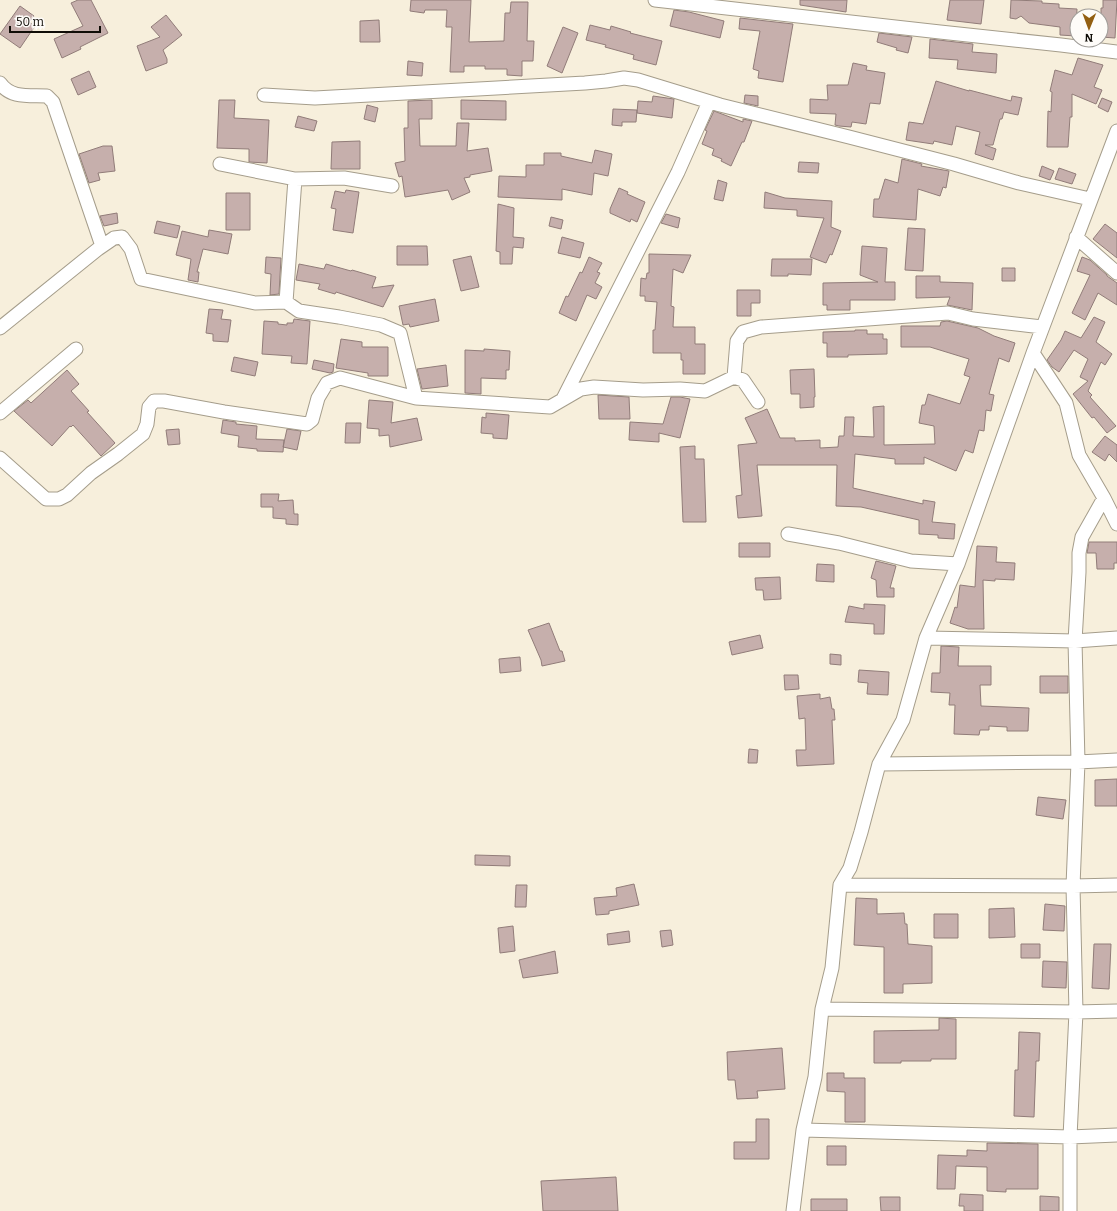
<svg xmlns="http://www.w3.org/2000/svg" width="1117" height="1211" viewBox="0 0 1117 1211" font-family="Bitter,serif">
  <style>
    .building { fill: #c6afac; stroke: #917c79 }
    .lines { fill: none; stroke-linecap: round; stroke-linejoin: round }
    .minor-casing { stroke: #a59d8b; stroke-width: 15 }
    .minor { stroke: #fff; stroke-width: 13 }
  </style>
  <rect width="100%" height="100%" fill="#f7efdc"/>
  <path class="building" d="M 78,0 L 91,0 L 108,33 L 80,47 L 81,49 L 62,58 L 54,39 L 83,26 L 71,3 Z
    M 411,0 L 471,0 L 469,42 L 504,41 L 505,13 L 510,13 L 511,2 L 528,2 L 527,41 L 534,41 L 533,61 L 522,61 L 522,76 L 507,75 L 507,69 L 485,69 L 485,66 L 464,66 L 464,72 L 450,72 L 452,27 L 446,27 L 447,10 L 425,10 L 424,13 L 410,11 Z
    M 800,0 L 847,0 L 846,12 L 800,5 Z
    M 950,0 L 984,0 L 981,24 L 947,20 Z
    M 1011,0 L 1042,1 L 1042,3 L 1059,4 L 1059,8 L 1077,9 L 1076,36 L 1060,35 L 1060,27 L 1029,23 L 1021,16 L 1016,19 L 1010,18 Z
    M 1103,0 L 1117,0 L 1115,38 L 1101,37 L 1101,8 L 1103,8 Z
    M 20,6 L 34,16 L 29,22 L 35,26 L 20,48 L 0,34 Z
    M 674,10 L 689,12 L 724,21 L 720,38 L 670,26 Z
    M 166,15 L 182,35 L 163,50 L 167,59 L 167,63 L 146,71 L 137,46 L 160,37 L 151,27 Z
    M 740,18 L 793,24 L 783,82 L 758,78 L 759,71 L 753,69 L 760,31 L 739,29 Z
    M 379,20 L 380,42 L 360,42 L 360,21 Z
    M 590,25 L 610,30 L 611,26 L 631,32 L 630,33 L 662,41 L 656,65 L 633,59 L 634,55 L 605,47 L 606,45 L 586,40 Z
    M 563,27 L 578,33 L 562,73 L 547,66 Z
    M 879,33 L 912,37 L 908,53 L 896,50 L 897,48 L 877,42 Z
    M 930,39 L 973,44 L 972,52 L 997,54 L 996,73 L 957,69 L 958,60 L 929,58 Z
    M 1078,58 L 1103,65 L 1094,87 L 1102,90 L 1096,104 L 1072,94 L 1072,117 L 1070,117 L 1068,147 L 1047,147 L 1048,111 L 1051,112 L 1052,92 L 1050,91 L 1055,70 L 1072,75 Z
    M 408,61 L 423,63 L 422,76 L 407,75 Z
    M 853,63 L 867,66 L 866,70 L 885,73 L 880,104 L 870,103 L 866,124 L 852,122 L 851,127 L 839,126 L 835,125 L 836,114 L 810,113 L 810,99 L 828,100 L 827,85 L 848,85 Z
    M 89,71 L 96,87 L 78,95 L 71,79 Z
    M 936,81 L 969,91 L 969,90 L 1011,101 L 1012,96 L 1022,98 L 1018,115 L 1004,112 L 1002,119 L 1000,119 L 993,145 L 985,145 L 996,149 L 993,160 L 975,154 L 980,132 L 956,126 L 952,145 L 934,141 L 933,144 L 906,140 L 909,122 L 923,124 Z
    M 745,95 L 758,96 L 758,106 L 744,103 Z
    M 653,96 L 674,99 L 672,118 L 637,113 L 638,101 L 652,102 Z
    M 1102,98 L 1112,102 L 1108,112 L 1098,107 Z
    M 219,100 L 235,100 L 234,118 L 269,120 L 267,163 L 249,162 L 249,149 L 217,148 Z
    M 432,100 L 432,119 L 419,119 L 420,146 L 456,146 L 457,123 L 469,123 L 467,151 L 488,148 L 492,171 L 470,175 L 470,177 L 464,178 L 470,192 L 452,200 L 448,190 L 405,197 L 402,176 L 399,177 L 395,163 L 405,161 L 404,128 L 408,128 L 408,101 Z
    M 461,100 L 506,101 L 506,120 L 461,119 Z
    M 367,105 L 378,108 L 375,122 L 364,119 Z
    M 613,109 L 637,110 L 636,122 L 622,122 L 622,126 L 612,125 Z
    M 714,111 L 743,122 L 743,119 L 752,121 L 744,142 L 742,142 L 731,166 L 721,161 L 722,159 L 712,155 L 714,149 L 702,144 L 707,131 L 705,130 Z
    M 298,116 L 317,121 L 314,131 L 295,127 Z
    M 360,141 L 360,169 L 331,169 L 332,142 Z
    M 103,146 L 112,146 L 115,171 L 98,173 L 100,180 L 89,183 L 79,154 Z
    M 595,150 L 612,154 L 608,176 L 594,173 L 592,195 L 562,189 L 562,200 L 498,197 L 499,176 L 526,177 L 526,165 L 544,165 L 544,153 L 561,153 L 561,156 L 592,163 Z
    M 902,159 L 922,164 L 921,166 L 949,171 L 946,188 L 943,187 L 940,196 L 918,189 L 916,220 L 873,217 L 874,199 L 879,199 L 885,179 L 898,183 Z
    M 799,162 L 819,163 L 818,173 L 798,172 Z
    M 1042,166 L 1054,171 L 1050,180 L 1039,176 Z
    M 1059,168 L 1076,174 L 1072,184 L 1055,179 Z
    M 718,180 L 727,183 L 723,201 L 714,199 Z
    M 619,188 L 628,192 L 627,194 L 645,202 L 637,222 L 631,219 L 630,222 L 610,213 L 610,209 Z
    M 346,190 L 359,192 L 353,233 L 333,230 L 336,209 L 331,208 L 335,191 L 345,193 Z
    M 765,192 L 785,198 L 832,201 L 831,227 L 841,231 L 832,255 L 830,254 L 826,263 L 810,257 L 824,218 L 797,216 L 797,210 L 764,208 Z
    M 226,193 L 250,193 L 250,230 L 226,230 Z
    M 498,204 L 514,208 L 513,237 L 524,238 L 523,248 L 513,247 L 512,264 L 500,264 L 500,252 L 496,251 Z
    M 117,213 L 118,223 L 104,226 L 100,216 Z
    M 666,214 L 680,218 L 678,228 L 661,223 Z
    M 551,217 L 563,220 L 561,229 L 549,226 Z
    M 157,221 L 180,226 L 177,238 L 154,233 Z
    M 1105,224 L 1117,233 L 1117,258 L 1093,239 Z
    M 908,228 L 925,229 L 923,271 L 905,270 Z
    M 209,230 L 232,234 L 228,254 L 203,249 L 197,272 L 199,272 L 198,282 L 188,280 L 191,259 L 176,255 L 182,231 L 208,237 Z
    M 562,237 L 584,243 L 580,258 L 558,253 Z
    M 397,246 L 427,246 L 428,265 L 397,265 Z
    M 862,246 L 887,248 L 885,282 L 895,282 L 895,300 L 850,300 L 850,310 L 827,310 L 827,305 L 823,305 L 823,283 L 878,282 L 860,275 Z
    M 649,254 L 691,255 L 683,273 L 673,269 L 671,306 L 674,307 L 673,327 L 695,327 L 695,344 L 705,344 L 705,374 L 683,374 L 683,360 L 681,360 L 681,353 L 653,353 L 653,330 L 655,330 L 657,302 L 645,301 L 645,296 L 640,296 L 641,278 L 646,279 L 647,273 L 649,273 Z
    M 471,256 L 479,287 L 461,291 L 453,260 Z
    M 266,257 L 281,258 L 279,294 L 270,295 L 271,274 L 265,273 Z
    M 589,257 L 602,263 L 597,272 L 600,273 L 595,283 L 602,287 L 596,299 L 587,295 L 576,321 L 559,313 L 566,296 L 568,297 L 580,272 L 582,273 Z
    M 1082,257 L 1090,260 L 1107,275 L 1107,276 L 1117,283 L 1117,305 L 1098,293 L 1085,320 L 1072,313 L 1090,275 L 1077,271 Z
    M 772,259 L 812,259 L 811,275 L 788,274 L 788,276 L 771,276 Z
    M 299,264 L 324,269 L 326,264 L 351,271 L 352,270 L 376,277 L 372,288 L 394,285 L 383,307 L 336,292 L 335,294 L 318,289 L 320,284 L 296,280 Z
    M 1002,268 L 1015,268 L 1015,281 L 1002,281 Z
    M 916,276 L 940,276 L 940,282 L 973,283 L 972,310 L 947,305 L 950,297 L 916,298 Z
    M 737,290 L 760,290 L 760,303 L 751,303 L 751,316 L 737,316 Z
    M 435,299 L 439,321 L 410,327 L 409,324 L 403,325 L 399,306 Z
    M 209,309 L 223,310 L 221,319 L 231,320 L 228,342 L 213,341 L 213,334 L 206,333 Z
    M 1094,317 L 1105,322 L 1096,342 L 1112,354 L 1105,365 L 1101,362 L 1088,391 L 1092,395 L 1090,397 L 1116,426 L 1107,433 L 1094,417 L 1092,418 L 1073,394 L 1088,381 L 1080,377 L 1088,359 L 1074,350 L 1059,372 L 1052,367 L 1047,360 L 1061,340 L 1065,331 L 1081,338 Z
    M 294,319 L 310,321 L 307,364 L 291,363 L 292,356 L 262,354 L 264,321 L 278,322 L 278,324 L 287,325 L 287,323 L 293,323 Z
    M 947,321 L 978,328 L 994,336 L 1015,343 L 1009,362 L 999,358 L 989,394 L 994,395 L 991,411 L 986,410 L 984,431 L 979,430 L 973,453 L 965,450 L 956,471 L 924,457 L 924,464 L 895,464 L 895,459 L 855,454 L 853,488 L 923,504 L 923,500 L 935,502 L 932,522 L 955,524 L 954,539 L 938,538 L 938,535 L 919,534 L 919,520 L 861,507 L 836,506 L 837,465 L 757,465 L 762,516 L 738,518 L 736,496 L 742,495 L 738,445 L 757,443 L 745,418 L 767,409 L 780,438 L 795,438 L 795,441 L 820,440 L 820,448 L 838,447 L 839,436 L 844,436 L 845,417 L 854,417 L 853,436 L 874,437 L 873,407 L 884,406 L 884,445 L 935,444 L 934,426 L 919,423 L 922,405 L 925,405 L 928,394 L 960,404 L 970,377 L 964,375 L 969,359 L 930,347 L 901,347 L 901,326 L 940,326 L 941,322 Z
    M 855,330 L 867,330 L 867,334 L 883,334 L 883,339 L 887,339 L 887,354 L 848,355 L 848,357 L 827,357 L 827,343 L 823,343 L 823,332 L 855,331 Z
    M 341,339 L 362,342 L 362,347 L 388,347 L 388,376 L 368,376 L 368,373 L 336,368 Z
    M 484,349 L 510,351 L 509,370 L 506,370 L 506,379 L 481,378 L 481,394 L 465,393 L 465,350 L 484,351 Z
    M 234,357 L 258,362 L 255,376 L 231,371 Z
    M 314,360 L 334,364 L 333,372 L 330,373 L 312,369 Z
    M 446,365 L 448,386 L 422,389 L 417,369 Z
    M 814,369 L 815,397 L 814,397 L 814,407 L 800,408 L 800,394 L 791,394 L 790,370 Z
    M 67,370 L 79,384 L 71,391 L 89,411 L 87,412 L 115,443 L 101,456 L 73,425 L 71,427 L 70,426 L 52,446 L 14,411 L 28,400 L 31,403 Z
    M 598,395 L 629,397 L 630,419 L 599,419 Z
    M 671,397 L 680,397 L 690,399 L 680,438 L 659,433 L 659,442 L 629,440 L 630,422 L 663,424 Z
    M 369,400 L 393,402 L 391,423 L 417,418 L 422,440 L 390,447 L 389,435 L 379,436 L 379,429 L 367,428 Z
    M 486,413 L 509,415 L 507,439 L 493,438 L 493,434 L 481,433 L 482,417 L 486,418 Z
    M 223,420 L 236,422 L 236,424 L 257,426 L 256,439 L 284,440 L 283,452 L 257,451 L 257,449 L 238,447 L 239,436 L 221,433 Z
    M 346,423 L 361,423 L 360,443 L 345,443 Z
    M 179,429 L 180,444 L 168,445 L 166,430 Z
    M 287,429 L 301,431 L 297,450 L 283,447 Z
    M 1105,436 L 1117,445 L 1117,462 L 1109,454 L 1105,461 L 1092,452 Z
    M 695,446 L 695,459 L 704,459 L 706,522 L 683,522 L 680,447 Z
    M 261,494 L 279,494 L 278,501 L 293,500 L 294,514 L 298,514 L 298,525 L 286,524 L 286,519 L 273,518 L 273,507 L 261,507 Z
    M 1089,542 L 1117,542 L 1117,563 L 1114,563 L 1114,569 L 1097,569 L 1096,553 L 1087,553 Z
    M 739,543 L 770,543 L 770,557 L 739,557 Z
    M 977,546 L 997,547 L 996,562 L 1015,563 L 1014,580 L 995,579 L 995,581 L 983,580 L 984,629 L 968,629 L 950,623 L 955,607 L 957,608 L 960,585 L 975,587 Z
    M 876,561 L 896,566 L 890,588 L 894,588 L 894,597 L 877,597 L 876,580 L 871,578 Z
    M 817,564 L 834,565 L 834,582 L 816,581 Z
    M 780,577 L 781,599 L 764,600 L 763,590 L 756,590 L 755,578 Z
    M 864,604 L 885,605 L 884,634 L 874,634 L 874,624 L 845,622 L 849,606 L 864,609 Z
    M 549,623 L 560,651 L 562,651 L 565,661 L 542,666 L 541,660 L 528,630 Z
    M 760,635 L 763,648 L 732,655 L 729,642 Z
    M 941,646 L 959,647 L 958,666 L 991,666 L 991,685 L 980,685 L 981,706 L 1029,708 L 1028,731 L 1007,731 L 1007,727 L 989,726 L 989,730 L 980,730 L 979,735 L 954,734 L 955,705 L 949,705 L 950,693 L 931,692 L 932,673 L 940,673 Z
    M 830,654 L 841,655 L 841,665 L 830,664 Z
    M 520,657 L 521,671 L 500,673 L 499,659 Z
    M 859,670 L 889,672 L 888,695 L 867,694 L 868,683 L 858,682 Z
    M 784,675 L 798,675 L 799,689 L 785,690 Z
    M 1040,676 L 1068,676 L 1068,693 L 1040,693 Z
    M 820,694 L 820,699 L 830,697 L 832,709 L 834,709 L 835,720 L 832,720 L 834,764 L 797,766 L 796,750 L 806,750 L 805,718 L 799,719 L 797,696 Z
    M 749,749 L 758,750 L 757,763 L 748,763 Z
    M 1117,779 L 1117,806 L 1095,806 L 1095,780 Z
    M 1038,797 L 1066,800 L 1063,819 L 1036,815 Z
    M 475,855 L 510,856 L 510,866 L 475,865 Z
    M 634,884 L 639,905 L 609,911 L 609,914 L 596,915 L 594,898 L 617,896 L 616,888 Z
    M 516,885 L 527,885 L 526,907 L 515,907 Z
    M 856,898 L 877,899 L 877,914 L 904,913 L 905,924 L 907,924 L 908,944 L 932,946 L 932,983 L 903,984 L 903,993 L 884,993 L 884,947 L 854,945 Z
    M 1045,904 L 1065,906 L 1064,931 L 1043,930 Z
    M 1014,908 L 1015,937 L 989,938 L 989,909 Z
    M 934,914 L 958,914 L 958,938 L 934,938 Z
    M 513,926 L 515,951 L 500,953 L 498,928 Z
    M 671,930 L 673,945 L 662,947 L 660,931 Z
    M 629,931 L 630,942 L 608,945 L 607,934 Z
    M 1021,944 L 1040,944 L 1040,958 L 1021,958 Z
    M 1094,944 L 1111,944 L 1109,989 L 1092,988 Z
    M 555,951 L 558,973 L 523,978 L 519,960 Z
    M 1043,961 L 1067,962 L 1066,988 L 1042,987 Z
    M 939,1018 L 956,1019 L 956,1059 L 931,1059 L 931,1061 L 901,1061 L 901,1063 L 874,1063 L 874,1031 L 939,1030 Z
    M 1019,1032 L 1040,1033 L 1039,1061 L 1036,1061 L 1034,1117 L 1014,1116 L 1015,1070 L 1018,1070 Z
    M 782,1048 L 785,1089 L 757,1091 L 758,1098 L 737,1099 L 735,1080 L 728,1080 L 727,1052 Z
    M 827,1073 L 844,1073 L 844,1078 L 865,1078 L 865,1122 L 845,1122 L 845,1092 L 827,1091 Z
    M 756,1119 L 769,1119 L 769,1159 L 734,1159 L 734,1142 L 756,1142 Z
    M 987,1143 L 1038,1144 L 1038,1189 L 1006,1189 L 1006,1192 L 987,1191 L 987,1167 L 956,1166 L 955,1189 L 937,1189 L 938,1155 L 967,1156 L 967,1150 L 987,1151 Z
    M 827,1146 L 846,1146 L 846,1165 L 827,1165 Z
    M 616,1177 L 618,1211 L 543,1211 L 541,1181 Z
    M 960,1194 L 983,1195 L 983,1211 L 964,1211 L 964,1206 L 959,1206 Z
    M 1040,1196 L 1059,1197 L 1059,1211 L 1040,1211 Z
    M 880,1197 L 900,1197 L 900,1211 L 881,1211 Z
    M 811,1199 L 847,1199 L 847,1211 L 811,1211 Z"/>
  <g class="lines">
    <defs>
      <path id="minor" d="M 655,0 L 940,32 L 1061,45 L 1117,52
        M 0,83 C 11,99 30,95 47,96 L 53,102 L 102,246
        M 264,95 L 315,98 L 585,83 L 606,81 L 624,78 L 638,80 L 720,105 L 849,137 L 954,164 L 1019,183 L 1090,199
        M 220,164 L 295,179 L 286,302
        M 295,179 L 344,178 L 392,186
        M 1076,237 L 1117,273
        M 0,328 L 98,249 L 114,238 L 122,237 L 131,249 L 141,279 L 255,303 L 286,302 L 299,311 L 339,317 L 381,325 L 400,333 L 416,398
        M 1033,353 L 1066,403 L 1079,455 L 1104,498 L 1117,524
        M 734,377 L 737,341 L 743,332 L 761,327 L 948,313 L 973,319 L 1042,327
        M 563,399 L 678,172 L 709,102
        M 0,413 L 76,349
        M 0,458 L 46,499 L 59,499 L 67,495 L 91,473 L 118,454 L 143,434 L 147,424 L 149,407 L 154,401 L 164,401 L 224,412 L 307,424 L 312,420 L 318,398 L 327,383 L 340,378 L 416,398 L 550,407 L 581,389 L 594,387 L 643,390 L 680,389 L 705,391 L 734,377 L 743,380 L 758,402
        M 788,534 L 839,543 L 911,561 L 958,564
        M 926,638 L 1075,641 L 1117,638
        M 879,764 L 1078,762 L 1117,760
        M 840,885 L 1073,886 L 1117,885
        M 822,1009 L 1076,1012 L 1117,1011
        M 803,1130 L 1070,1137 L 1117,1135
        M 793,1211 L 803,1130 L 815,1077 L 822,1009 L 832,968 L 840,885 L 850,868 L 861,832 L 879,764 L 903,720 L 926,638 L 958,564 L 1033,353 L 1117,131
        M 1070,1211 L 1070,1137 L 1076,1012 L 1073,886 L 1078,762 L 1075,641 L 1079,572 L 1079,553 L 1082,537 L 1104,498"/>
    </defs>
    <use href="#minor" class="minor-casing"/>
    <use href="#minor" class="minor"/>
  </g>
  <g transform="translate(1089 28) rotate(181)"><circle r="19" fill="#fefcf9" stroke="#9f9c98"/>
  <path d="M0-3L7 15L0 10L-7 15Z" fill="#935f12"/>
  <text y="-6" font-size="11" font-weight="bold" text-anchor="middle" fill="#100d07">N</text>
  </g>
  <path d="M10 26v6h90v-6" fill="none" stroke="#100d07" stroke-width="2"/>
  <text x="16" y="26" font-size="12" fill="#100d07" stroke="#fefcf9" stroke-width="3" paint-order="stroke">50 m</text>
</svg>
